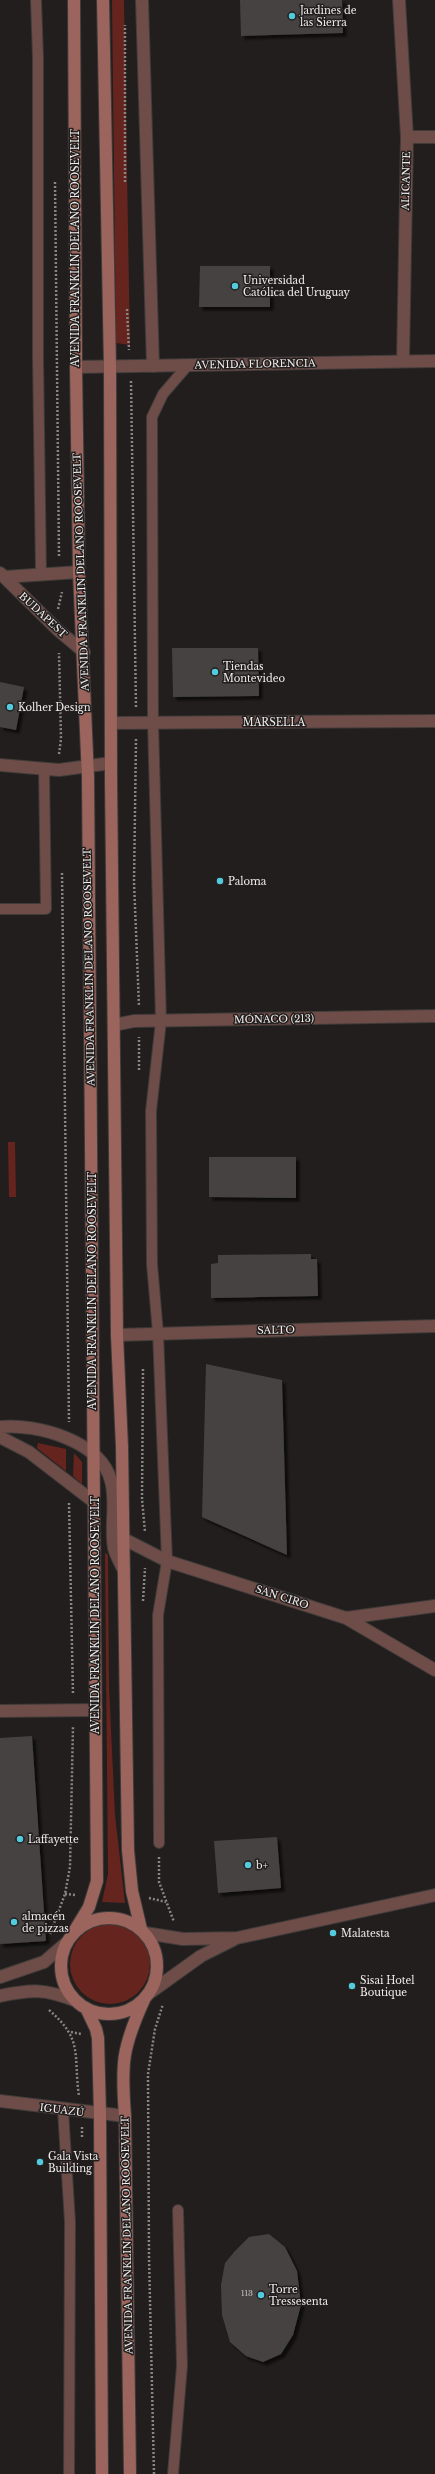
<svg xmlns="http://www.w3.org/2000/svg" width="435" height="2474" viewBox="0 0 435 2474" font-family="'Libre Baskerville',serif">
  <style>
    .green { fill: #65251e }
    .building { fill: #464242; filter: url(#shadow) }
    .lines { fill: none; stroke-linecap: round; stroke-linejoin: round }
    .service-casing { stroke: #3e3b3a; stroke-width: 12 }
    .minor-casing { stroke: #3e3b3a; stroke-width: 14 }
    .tertiary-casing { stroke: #3e3b3a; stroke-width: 14 }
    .secondary-casing { stroke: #3e3b3a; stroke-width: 14 }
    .path { stroke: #888584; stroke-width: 2.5; stroke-dasharray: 2 2; stroke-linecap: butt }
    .service { stroke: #6e4c47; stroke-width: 10 }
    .minor { stroke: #6e4c47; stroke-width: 12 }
    .tertiary { stroke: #6e4c47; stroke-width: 12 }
    .secondary { stroke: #9b655d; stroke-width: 12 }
    .poi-dot { fill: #54cadd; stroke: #211e1d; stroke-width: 1.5 }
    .labels { text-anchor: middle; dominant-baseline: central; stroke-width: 3; stroke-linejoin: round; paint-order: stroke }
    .number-label { font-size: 8px; fill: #c5c2c2 }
    .poi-label { font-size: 10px; fill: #efedec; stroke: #211e1d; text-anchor: start }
    .street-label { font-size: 10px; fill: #efedec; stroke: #211e1d }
  </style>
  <defs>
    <filter id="shadow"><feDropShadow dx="3.5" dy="3.5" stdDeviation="1" flood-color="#0009"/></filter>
  </defs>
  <rect width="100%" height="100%" fill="#211e1d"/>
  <path class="green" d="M 112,0 L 124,0 L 130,345 L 116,343 Z
    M 8,1142 L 15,1142 L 16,1197 L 9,1197 Z
    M 38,1443 L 66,1449 L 66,1471 L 37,1448 Z
    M 74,1453 L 82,1462 L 82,1484 L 73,1476 Z
    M 105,1553 L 108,1555 L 109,1687 L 115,1815 L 125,1903 L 102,1902 L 108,1874 Z
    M70 1964a40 40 0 1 1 80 0a40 40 0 1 1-80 0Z"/>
  <path class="building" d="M 240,0 L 342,0 L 343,33 L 241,36 Z
    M 200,266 L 270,266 L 270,307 L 199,307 Z
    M 172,648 L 258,648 L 259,696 L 173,697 Z
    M 0,682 L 24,687 L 16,730 L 0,727 Z
    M 209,1157 L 296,1157 L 296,1198 L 209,1197 Z
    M 311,1254 L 311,1259 L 317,1259 L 318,1296 L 211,1298 L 211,1264 L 218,1263 L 218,1255 Z
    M 206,1364 L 282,1380 L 287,1555 L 202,1517 Z
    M 32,1736 L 46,1941 L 0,1944 L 0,1738 Z
    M 277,1837 L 281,1888 L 218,1893 L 214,1841 Z
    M 269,2234 L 285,2247 L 297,2271 L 301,2305 L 293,2335 L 281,2354 L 263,2362 L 246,2356 L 230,2342 L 222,2315 L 221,2285 L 225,2263 L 235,2251 L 249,2237 Z"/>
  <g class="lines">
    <defs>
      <path id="service" d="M 36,0 L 38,58 L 38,357 L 41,574
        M 1,909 L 46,909 L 44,769
        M 159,1843 L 158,1615 L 167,1561 L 158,1333 L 152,1264 L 151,1111 L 161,1021 L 153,722 L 152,417 L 163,394 L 188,365
        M 63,2110 L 70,2222 L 69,2474
        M 173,2474 L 182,2366 L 178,2210"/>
      <path id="minor" d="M 142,0 L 153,366
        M 399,0 L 407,137 L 403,361
        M 407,137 L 435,137
        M 0,573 L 59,631 L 84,652
        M 4,577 L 79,572
        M 112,723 L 435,721
        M 0,765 L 59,770 L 111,763
        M 114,1025 L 134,1021 L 435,1016
        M 117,1335 L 435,1326
        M 0,1427 C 36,1423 101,1441 111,1481 C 117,1502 110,1526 114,1548 C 116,1556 121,1564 124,1571
        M 0,1437 L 29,1452 L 94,1502
        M 124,1539 L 167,1561 L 346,1618 L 435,1670
        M 346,1618 L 435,1606
        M 0,1711 L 96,1710
        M 0,2101 L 125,2116"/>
      <path id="tertiary" d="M 76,367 L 435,361
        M 145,1933 L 183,1939 L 237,1938 L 435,1895
        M 0,1977 L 44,1962 L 66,1943
        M 148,1994 L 201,1956 L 233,1940
        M 0,1996 C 32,1989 46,1989 76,2001"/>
      <path id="secondary" d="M 74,0 L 76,367 L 79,572 L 88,777 L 97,1881 L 89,1907 L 75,1930
        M 103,0 L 110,367 L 111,779 L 117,1335 L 122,1447 L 128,1850 L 132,1891 L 141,1929
        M61 1966a48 48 0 1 1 96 0a48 48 0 1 1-96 0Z
        M 86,2008 L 96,2029 L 98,2038 L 100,2114 L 102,2474
        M 130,2474 L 125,2116 C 121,2064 122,2048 144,2000"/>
    </defs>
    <use href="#service" class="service-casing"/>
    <use href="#minor" class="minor-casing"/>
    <use href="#tertiary" class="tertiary-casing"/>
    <use href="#secondary" class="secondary-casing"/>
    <path class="path" d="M 55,182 L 59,557
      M 125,182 L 125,25
      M 127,309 L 129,350
      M 131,381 L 136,708
      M 58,609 L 62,592
      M 136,739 L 134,882 L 139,1006
      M 59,754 L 61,739 L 59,653
      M 62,873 L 69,1422
      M 139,1070 L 139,1037
      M 143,1369 L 142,1499 L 145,1532
      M 69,1503 L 73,1695
      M 143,1601 L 145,1568
      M 159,1857 L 159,1882 L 174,1922
      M 65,1894 L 76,1895
      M 149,1898 L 166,1902
      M 50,1934 L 65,1894 L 70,1867 L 73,1726
      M 49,2010 C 84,2040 73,2055 79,2096
      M 71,2032 L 81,2034
      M 82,2137 L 82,2126
      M 154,2474 L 149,2257 L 148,2074 L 155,2029 L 163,2004"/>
    <use href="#service" class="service"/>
    <use href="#minor" class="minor"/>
    <use href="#tertiary" class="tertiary"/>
    <use href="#secondary" class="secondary"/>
  </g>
  <g class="poi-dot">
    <circle cx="292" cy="16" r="4"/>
    <circle cx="235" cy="286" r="4"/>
    <circle cx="215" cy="672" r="4"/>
    <circle cx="10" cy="707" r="4"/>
    <circle cx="220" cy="881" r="4"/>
    <circle cx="20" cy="1839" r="4"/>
    <circle cx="248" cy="1865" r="4"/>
    <circle cx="14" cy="1922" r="4"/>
    <circle cx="333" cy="1933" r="4"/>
    <circle cx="352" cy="1986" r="4"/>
    <circle cx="40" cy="2162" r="4"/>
    <circle cx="261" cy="2295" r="4"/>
  </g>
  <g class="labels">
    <g class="number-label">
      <text x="247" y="2293">113</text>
    </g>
    <g class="poi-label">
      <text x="300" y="10">Jardines de<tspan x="300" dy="12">las Sierra</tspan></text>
      <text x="243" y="280">Universidad<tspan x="243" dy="12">Católica del Uruguay</tspan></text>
      <text x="223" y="666">Tiendas<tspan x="223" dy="12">Montevideo</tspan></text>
      <text x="18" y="707">Kolher Design</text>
      <text x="228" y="881">Paloma</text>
      <text x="28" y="1839">Laffayette</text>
      <text x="256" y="1865">b+</text>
      <text x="22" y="1916">almacén<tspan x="22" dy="12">de pizzas</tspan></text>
      <text x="341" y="1933">Malatesta</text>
      <text x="360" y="1980">Sisai Hotel<tspan x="360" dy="12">Boutique</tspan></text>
      <text x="48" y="2156">Gala Vista<tspan x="48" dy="12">Building</tspan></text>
      <text x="269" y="2289">Torre<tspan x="269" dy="12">Tressesenta</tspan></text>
    </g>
    <g class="street-label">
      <text transform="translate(406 181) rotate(-89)">ALICANTE</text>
      <text transform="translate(75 248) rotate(-90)">AVENIDA FRANKLIN DELANO ROOSEVELT</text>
      <text transform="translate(255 364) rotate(-1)">AVENIDA FLORENCIA</text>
      <text transform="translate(81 572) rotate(-92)">AVENIDA FRANKLIN DELANO ROOSEVELT</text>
      <text transform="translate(43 615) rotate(43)">BUDAPEST</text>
      <text x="274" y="722">MARSELLA</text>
      <text transform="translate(89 967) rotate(-91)">AVENIDA FRANKLIN DELANO ROOSEVELT</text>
      <text transform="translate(274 1019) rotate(-1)">MÓNACO (213)</text>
      <text transform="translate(92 1291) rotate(-90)">AVENIDA FRANKLIN DELANO ROOSEVELT</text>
      <text transform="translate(276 1330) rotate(-1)">SALTO</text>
      <text transform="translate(282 1597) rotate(18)">SAN CIRO</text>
      <text transform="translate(95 1615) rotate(-90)">AVENIDA FRANKLIN DELANO ROOSEVELT</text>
      <text transform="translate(62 2110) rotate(7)">IGUAZÚ</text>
      <text transform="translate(127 2235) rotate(-91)">AVENIDA FRANKLIN DELANO ROOSEVELT</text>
    </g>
  </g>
</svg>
